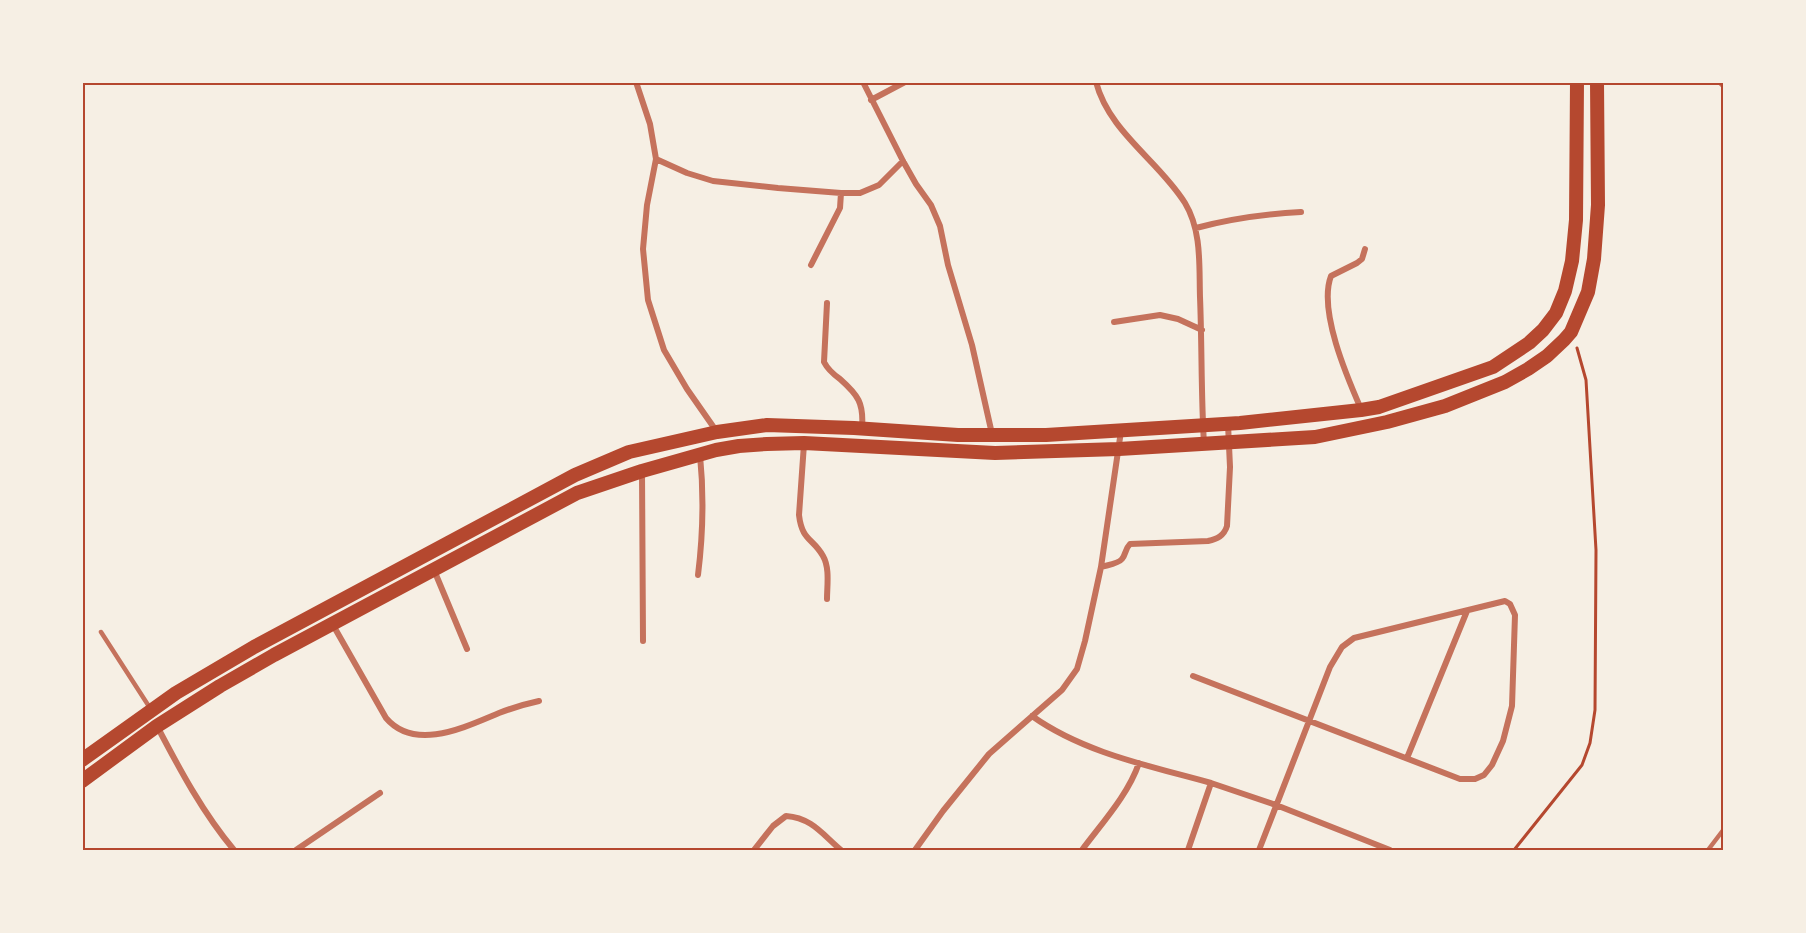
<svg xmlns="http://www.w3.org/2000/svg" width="1806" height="933" viewBox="0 0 1806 933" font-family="'DejaVu Sans',sans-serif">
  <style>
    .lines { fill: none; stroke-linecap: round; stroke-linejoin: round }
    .path { stroke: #b5482f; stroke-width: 3 }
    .service { stroke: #c5725c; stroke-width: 4.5 }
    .minor { stroke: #c5725c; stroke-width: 6 }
    .trunk { stroke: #b5482f; stroke-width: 14 }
    .neatline { fill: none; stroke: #b5482f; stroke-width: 2 }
  </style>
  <rect width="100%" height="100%" fill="#f6efe4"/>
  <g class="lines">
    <path class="path" d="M 1514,850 L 1582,765 L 1590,743 L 1595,710 L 1596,550 L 1586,380 L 1577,348"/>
    <path class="service" d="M 101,632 L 150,708
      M 1708,850 L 1724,829"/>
    <path class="minor" d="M 636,82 L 650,124 L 656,159 L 647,205 L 643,249 L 648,300 L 664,350 L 687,389 L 717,432
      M 863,82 L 903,161 L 916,184 L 931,205 L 940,226 L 948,265 L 972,345 L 992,434
      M 1096,82 C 1109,132 1159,161 1185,203 C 1202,231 1199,266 1200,297 C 1202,346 1201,395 1204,444
      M 1720,82 L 1724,86
      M 871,100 L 905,82
      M 656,159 L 687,173 L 713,181 L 778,188 L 841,193 L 860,193 L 879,185 L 903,161
      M 1196,228 C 1230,219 1265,214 1301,212
      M 811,265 L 840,208 L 841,193
      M 827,303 L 824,362 C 828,370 833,374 840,379 C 858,395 864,403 862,428
      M 1114,322 L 1160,315 L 1178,319 L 1202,330
      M 1361,409 C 1347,377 1318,310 1331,276 L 1357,263 L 1362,259 L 1365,249
      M 804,444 L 799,515 C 802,541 813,538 823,556 C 830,568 827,586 827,599
      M 642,471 L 643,641
      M 1101,567 C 1107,565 1118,564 1122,559 C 1126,554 1125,549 1130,544 L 1208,541 C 1217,539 1224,536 1227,526 L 1230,467 L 1228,424
      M 434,570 L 467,649
      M 698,575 C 703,535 704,495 700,455
      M 333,625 L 386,718 C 415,752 465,727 499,713 C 512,708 525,704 539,701
      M 1193,676 L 1460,779 L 1475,779 L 1484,775 L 1492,765 L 1503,741 L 1512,706 L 1515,615 L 1510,604 L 1505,601 L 1354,638 L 1342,647 L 1330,667 L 1259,850
      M 1032,716 C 1084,753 1150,766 1211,783 L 1188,850
      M 157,726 C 180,770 203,813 234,850
      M 1407,758 L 1467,611
      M 1211,783 L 1276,805 L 1390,850
      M 296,850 L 380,793
      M 754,850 L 773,826 L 786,816 C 812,818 822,834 841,850
      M 915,850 L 943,811 L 989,754 L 1062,690 L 1077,669 L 1085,641 L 1101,567 L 1121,431
      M 1082,850 C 1102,823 1128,795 1139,763"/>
    <path class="trunk" d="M 82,760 L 176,693 L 254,647 L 575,475 L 629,452 L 717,432 L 767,425 L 854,428 L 958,435 L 1046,435 L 1240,423 L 1361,410 L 1379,407 L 1493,367 L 1529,343 L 1543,330 L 1556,313 L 1565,291 L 1572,261 L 1576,220 L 1577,82
      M 82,781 L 157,726 L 220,686 L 274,655 L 577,493 L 642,471 L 716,450 L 739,446 L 767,444 L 804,443 L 995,453 L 1119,449 L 1315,437 L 1387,422 L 1445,406 L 1505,382 L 1528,369 L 1547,356 L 1564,340 L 1571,332 L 1588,292 L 1594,259 L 1598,205 L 1597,82"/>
  </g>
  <rect width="1806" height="933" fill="none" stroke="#f6efe4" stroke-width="168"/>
  <rect x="84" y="84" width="1638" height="765" class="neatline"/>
</svg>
